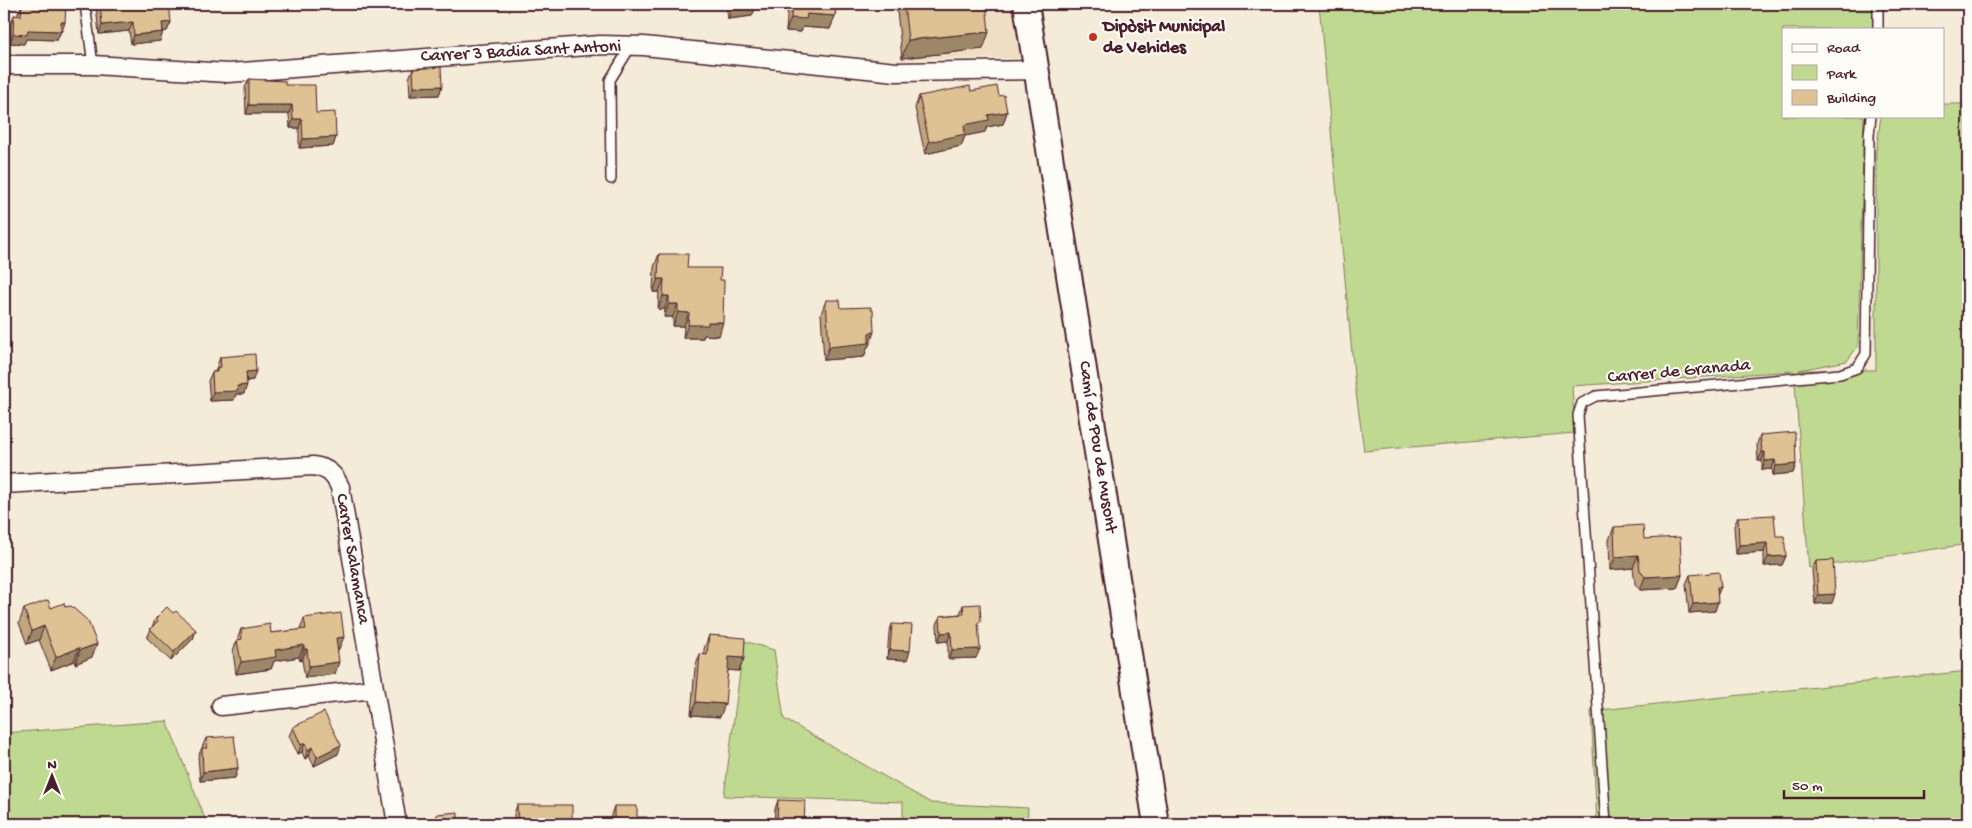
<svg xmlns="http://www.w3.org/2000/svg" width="1972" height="828" viewBox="0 0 1972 828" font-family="'Gochi Hand',sans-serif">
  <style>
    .built { fill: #eedfc4 }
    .green { fill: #c0d990; stroke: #857c5e }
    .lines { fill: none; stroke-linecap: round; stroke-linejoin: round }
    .lane-casing { stroke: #4a1f2b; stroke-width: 12 }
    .street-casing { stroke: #4a1f2b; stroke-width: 21 }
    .secondary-casing { stroke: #4a1f2b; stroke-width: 28 }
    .lane { stroke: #fdfcf7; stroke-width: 9 }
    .street { stroke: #fdfcf7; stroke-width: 18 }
    .secondary { stroke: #fdfcf7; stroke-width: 24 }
    .wall { fill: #c0a77e; stroke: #4a1f2b }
    .shaded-wall { fill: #9c8867; stroke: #4a1f2b }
    .building { fill: #dfc293; stroke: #4a1f2b }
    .poi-dot { fill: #c8321e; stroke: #fdfcf7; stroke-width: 2 }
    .labels { text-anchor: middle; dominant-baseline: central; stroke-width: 4; stroke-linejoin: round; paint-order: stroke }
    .poi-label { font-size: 18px; font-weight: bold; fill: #4a1f2b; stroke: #fdfcf7; text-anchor: start }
    .street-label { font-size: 18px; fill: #4a1f2b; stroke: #fdfcf7 }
  </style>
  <rect width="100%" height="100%" fill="#f4ebd9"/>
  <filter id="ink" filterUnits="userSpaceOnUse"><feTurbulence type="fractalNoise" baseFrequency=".02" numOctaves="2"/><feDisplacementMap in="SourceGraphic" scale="10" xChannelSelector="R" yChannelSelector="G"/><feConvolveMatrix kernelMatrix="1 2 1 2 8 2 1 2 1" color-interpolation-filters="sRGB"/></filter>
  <g filter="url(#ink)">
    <path class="built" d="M 897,4 L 1014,4 L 1024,58 L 902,59 Z"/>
    <path class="green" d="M 1319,4 L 1873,4 L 1873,29 L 1783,29 L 1783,116 L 1864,116 L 1858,346 L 1847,361 L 1799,370 L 1876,370 L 1876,153 L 1881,116 L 1943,116 L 1943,104 L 1968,104 L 1968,544 L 1809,568 L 1794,371 L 1572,386 L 1575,433 L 1364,451 L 1355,385 Z
      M 744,641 L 774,650 L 784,719 L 931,803 L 1028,808 L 1027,824 L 903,824 L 903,802 L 724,796 Z
      M 1968,671 L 1968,824 L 1597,824 L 1591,711 Z
      M 167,721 L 207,824 L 12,824 L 4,768 L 4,733 Z"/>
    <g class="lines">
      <defs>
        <path id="lane" d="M 85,4 L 93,65
          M 1878,4 L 1878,29
          M 611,179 L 610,80 L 631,46
          M 1606,824 L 1578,415 L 1582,403 L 1596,396 L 1840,374 L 1857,368 L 1866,354 L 1869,135 L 1871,116"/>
        <path id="street" d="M 4,65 L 93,65 L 228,73 L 600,45 L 644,46 L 896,72 L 1037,70
          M 4,484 L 313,466 C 328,468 334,474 340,487 L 397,824
          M 221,706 L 374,689"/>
        <path id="secondary" d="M 1026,4 L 1156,824"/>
      </defs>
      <use href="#lane" class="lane-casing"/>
      <use href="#street" class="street-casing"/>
      <use href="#secondary" class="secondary-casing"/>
      <use href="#lane" class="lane"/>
      <use href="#street" class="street"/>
      <use href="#secondary" class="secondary"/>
    </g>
    <path class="wall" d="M 22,4 L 65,22 L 62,31 L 61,31 L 57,40 L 26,39 L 24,44 L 10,43 L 11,24 L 14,15 L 18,16 L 18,13 Z
      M 97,4 L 115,4 L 116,8 L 149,7 L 171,22 L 167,31 L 163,31 L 160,41 L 131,44 L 129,31 L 99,34 L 96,6 Z
      M 726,4 L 755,4 L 752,16 L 728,19 Z
      M 788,4 L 836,4 L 835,16 L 830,29 L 803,27 L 801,32 L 786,31 Z
      M 899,4 L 986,4 L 983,49 L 902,58 L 897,11 Z
      M 413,69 L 442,86 L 439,95 L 410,96 L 409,78 Z
      M 249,79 L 285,85 L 316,113 L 336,137 L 333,146 L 299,148 L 299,128 L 290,128 L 289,114 L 246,114 L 245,88 Z
      M 971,91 L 999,96 L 1007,112 L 1003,124 L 987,127 L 985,132 L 965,136 L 961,146 L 925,154 L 915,108 L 919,96 Z
      M 659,254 L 687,268 L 719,336 L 704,335 L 703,338 L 683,338 L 684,326 L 673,326 L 673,317 L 664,317 L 665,309 L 658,309 L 659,292 L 653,292 L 654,267 Z
      M 826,300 L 841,308 L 869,346 L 868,346 L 864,357 L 824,360 L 821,314 Z
      M 220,357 L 253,380 L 247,381 L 244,394 L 236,394 L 234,400 L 210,401 L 208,381 L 212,372 L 215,372 Z
      M 1760,435 L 1796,464 L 1793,473 L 1773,475 L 1772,469 L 1762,470 L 1762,461 L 1758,461 L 1757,444 Z
      M 1738,517 L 1776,536 L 1786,556 L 1782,565 L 1764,566 L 1764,552 L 1736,554 L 1734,526 Z
      M 1614,527 L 1644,539 L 1682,575 L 1677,588 L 1640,590 L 1635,584 L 1633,568 L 1610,570 L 1609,540 Z
      M 1816,561 L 1832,603 L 1815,604 L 1812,570 Z
      M 1690,575 L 1717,596 L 1715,611 L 1689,613 L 1686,584 Z
      M 963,605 L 979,629 L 976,658 L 948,659 L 948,641 L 938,642 L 937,625 L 940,616 L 960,614 Z
      M 65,607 L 92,657 L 75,664 L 74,661 L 51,670 L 39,640 L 27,644 L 19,623 L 24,609 Z
      M 173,613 L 196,630 L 193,639 L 171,661 L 147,638 L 156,618 Z
      M 304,618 L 339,649 L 338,649 L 335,674 L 305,678 L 302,660 L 300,661 L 299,657 L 274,661 L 271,669 L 236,674 L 233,651 L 241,629 L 271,633 L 300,630 Z
      M 892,624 L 907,660 L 887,659 L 889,633 Z
      M 709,635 L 744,658 L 739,671 L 728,670 L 720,717 L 691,715 L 695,668 L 700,654 L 704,655 L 704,649 Z
      M 293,727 L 338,754 L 314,766 L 309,756 L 305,759 L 302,752 L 298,754 L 289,736 Z
      M 206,738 L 238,768 L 235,778 L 200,781 L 198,757 Z
      M 778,800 L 804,824 L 808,824 L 774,824 L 775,809 Z
      M 517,805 L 572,824 L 514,824 L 514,814 Z
      M 614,806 L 637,817 L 647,824 L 611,824 L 611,815 Z
      M 437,814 L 458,824 L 434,824 Z"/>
    <path class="shaded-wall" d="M 756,7 L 752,16 L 728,19 L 731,10 Z
      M 807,14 L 835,16 L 830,29 L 803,27 L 801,32 L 786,31 L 791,18 Z
      M 61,22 L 65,22 L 62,31 L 58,31 Z
      M 133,22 L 129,31 L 99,34 L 102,25 Z
      M 171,22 L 167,31 L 159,32 L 162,23 Z
      M 28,30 L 61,31 L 57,40 L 26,39 L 24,44 L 10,43 L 13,34 Z
      M 163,32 L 160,41 L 131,44 L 134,35 Z
      M 989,32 L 983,49 L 902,58 L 908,40 Z
      M 442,86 L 439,95 L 410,96 L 414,87 Z
      M 249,105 L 292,105 L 289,114 L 246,114 Z
      M 1007,112 L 1003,124 L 987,127 L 985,132 L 965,136 L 961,146 L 925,154 L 929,142 L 964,125 L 988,115 Z
      M 293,119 L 302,119 L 299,128 L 290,128 Z
      M 336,137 L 333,146 L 299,148 L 303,139 Z
      M 658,279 L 664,279 L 659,292 L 653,292 Z
      M 663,296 L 669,296 L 665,309 L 658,309 Z
      M 669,304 L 678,304 L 673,317 L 664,317 Z
      M 678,312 L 689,313 L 684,326 L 673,326 Z
      M 708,322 L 723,322 L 719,336 L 704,335 L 703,338 L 683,338 L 688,325 Z
      M 874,332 L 869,346 L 868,346 L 864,357 L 824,360 L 829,347 L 869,333 Z
      M 256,371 L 253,380 L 243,381 L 246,372 Z
      M 247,385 L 244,394 L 236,394 L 234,400 L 210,401 L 213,392 L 237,386 Z
      M 1762,452 L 1765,452 L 1762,461 L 1758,461 Z
      M 1775,460 L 1772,469 L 1762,470 L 1765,461 Z
      M 1796,464 L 1793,473 L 1773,475 L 1776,466 Z
      M 1767,543 L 1764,552 L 1736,554 L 1739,545 Z
      M 1638,555 L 1633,568 L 1610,570 L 1615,557 Z
      M 1786,556 L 1782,565 L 1764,566 L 1768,557 Z
      M 1682,575 L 1677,588 L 1640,590 L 1645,577 Z
      M 1717,587 L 1721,587 L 1717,596 Z
      M 1835,594 L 1832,603 L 1815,604 L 1818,595 Z
      M 1718,602 L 1715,611 L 1689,613 L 1693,604 Z
      M 44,626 L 39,640 L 27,644 L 32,631 Z
      M 196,630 L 193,639 L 171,661 L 174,652 Z
      M 951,632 L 948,641 L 938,642 L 941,633 Z
      M 344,637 L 339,649 L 332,650 L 336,638 Z
      M 97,644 L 92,657 L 75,664 L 80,650 Z
      M 304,645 L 299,657 L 274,661 L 271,669 L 236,674 L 241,662 L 275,650 Z
      M 79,648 L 74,661 L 51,670 L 56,657 Z
      M 304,649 L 307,649 L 302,660 L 300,661 Z
      M 980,649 L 976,658 L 948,659 L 952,650 Z
      M 890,650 L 910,651 L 907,660 L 887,659 Z
      M 729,657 L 744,658 L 739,671 L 724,670 Z
      M 339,662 L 335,674 L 305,678 L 309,666 Z
      M 696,702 L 725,704 L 720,717 L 691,715 Z
      M 305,743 L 302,752 L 298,754 L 301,745 Z
      M 341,745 L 338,754 L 314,766 L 317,757 Z
      M 312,747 L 309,756 L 305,759 L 308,750 Z
      M 238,768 L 235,778 L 200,781 L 203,772 Z
      M 777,822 L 784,823 L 784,824 L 777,824 Z
      M 518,823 L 552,823 L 552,824 L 517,824 Z"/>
    <path class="building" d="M 22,4 L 66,6 L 65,22 L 61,22 L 61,31 L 28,30 L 27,35 L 13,34 L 14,15 L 21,16 Z
      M 100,4 L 115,4 L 116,8 L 148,4 L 149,7 L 169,5 L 171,22 L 162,23 L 163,32 L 134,35 L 133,22 L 102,25 Z
      M 730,4 L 755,4 L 756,7 L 731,10 Z
      M 792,4 L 836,4 L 835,16 L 807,14 L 806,19 L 791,18 Z
      M 904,4 L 986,4 L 989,32 L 908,40 Z
      M 441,67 L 442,86 L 414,87 L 413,69 Z
      M 249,79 L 285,81 L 285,85 L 315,85 L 316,113 L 335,112 L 336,137 L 303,139 L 302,119 L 293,119 L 292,105 L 249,105 Z
      M 970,86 L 971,91 L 997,86 L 999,96 L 1004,95 L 1007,112 L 988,115 L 989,120 L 964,125 L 965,134 L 929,142 L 919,96 Z
      M 659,254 L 688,254 L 687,268 L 721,268 L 720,280 L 724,280 L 723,322 L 708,322 L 708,325 L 688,325 L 689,313 L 678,312 L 678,304 L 669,304 L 669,296 L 663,296 L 664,279 L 658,279 Z
      M 826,300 L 840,300 L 841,308 L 871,307 L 871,310 L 873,310 L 874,332 L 869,333 L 869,343 L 829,347 Z
      M 255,354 L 256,371 L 246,372 L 247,385 L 237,386 L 238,391 L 213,392 L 212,372 L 217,372 L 217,368 L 221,367 L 220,357 Z
      M 1795,432 L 1796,464 L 1776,466 L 1775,460 L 1765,461 L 1765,452 L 1762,452 L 1760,435 Z
      M 1774,515 L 1776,536 L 1784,536 L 1786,556 L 1768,557 L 1767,543 L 1739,545 L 1738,517 Z
      M 1643,525 L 1644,539 L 1680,537 L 1682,575 L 1645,577 L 1640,570 L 1638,555 L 1615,557 L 1614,527 Z
      M 1833,560 L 1835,594 L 1818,595 L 1816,561 Z
      M 1719,572 L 1721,587 L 1717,587 L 1718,602 L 1693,604 L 1690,575 Z
      M 48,600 L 51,608 L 64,603 L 65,607 L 71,606 L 88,621 L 97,644 L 80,650 L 79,648 L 56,657 L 44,626 L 32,631 L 24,609 Z
      M 980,604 L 981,622 L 978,622 L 980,649 L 952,650 L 951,632 L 941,633 L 940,616 L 964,614 L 963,605 Z
      M 167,607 L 173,613 L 176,611 L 196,630 L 174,652 L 150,629 L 158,621 L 156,618 Z
      M 341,613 L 344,637 L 336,638 L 339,662 L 309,666 L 307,649 L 304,649 L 304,645 L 275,650 L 276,657 L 241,662 L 237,640 L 242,639 L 241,629 L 270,624 L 271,633 L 306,629 L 304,618 Z
      M 892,624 L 912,625 L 910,651 L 890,650 Z
      M 709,635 L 745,638 L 744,658 L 729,657 L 725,704 L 696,702 L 700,654 L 707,655 Z
      M 324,712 L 341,745 L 317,757 L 312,747 L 308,750 L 305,743 L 301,745 L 293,727 Z
      M 234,736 L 238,768 L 203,772 L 202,748 L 207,748 L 206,738 Z
      M 778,800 L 805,801 L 804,824 L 808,824 L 784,824 L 784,823 L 777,822 Z
      M 517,805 L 572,805 L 572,824 L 552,824 L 552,823 L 518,823 Z
      M 614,806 L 637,806 L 637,817 L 647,817 L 647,824 L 614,824 Z
      M 458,812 L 458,824 L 437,824 L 437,814 Z"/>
  </g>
  <circle class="poi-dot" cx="1093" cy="37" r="5"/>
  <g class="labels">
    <g class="poi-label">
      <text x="1103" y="27">Dipòsit Municipal<tspan x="1103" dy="21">de Vehicles</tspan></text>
    </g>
    <g class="street-label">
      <text transform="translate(521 52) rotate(-3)">Carrer 3 Badia Sant Antoni</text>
      <text transform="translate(1679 372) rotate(-5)">Carrer de Granada</text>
      <text transform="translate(1097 447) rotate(81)">Camí de Pou de Musont</text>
      <text transform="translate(352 559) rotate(80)">Carrer Salamanca</text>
    </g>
  </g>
  <rect width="1972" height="828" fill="none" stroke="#fdfcf7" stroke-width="20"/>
  <rect x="10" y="10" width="1952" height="808" fill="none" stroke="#4a1f2b" stroke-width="2" filter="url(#ink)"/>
  <rect x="1782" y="28" width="162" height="90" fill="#fdfcf7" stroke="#b5a4a5"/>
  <rect x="1792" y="44" width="25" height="8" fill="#fdfcf7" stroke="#b5a4a5"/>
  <text x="1827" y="52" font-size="15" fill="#4a1f2b">Road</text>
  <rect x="1792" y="65" width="25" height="15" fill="#c0d990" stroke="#b5a4a5"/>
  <text x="1827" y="78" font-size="15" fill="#4a1f2b">Park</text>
  <rect x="1792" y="90" width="25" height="15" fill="#dfc293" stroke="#b5a4a5"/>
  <text x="1827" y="102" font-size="15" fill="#4a1f2b">Building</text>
  <g transform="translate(52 776)" stroke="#fdfcf7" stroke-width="4" paint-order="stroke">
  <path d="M0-4L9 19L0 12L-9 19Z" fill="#4a1f2b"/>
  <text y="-8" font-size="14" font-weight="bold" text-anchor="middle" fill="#4a1f2b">N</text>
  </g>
  <path d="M1784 790v8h140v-8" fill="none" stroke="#4a1f2b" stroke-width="2.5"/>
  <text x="1792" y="790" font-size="15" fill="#4a1f2b" stroke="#fdfcf7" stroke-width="4" paint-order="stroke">50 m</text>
</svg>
